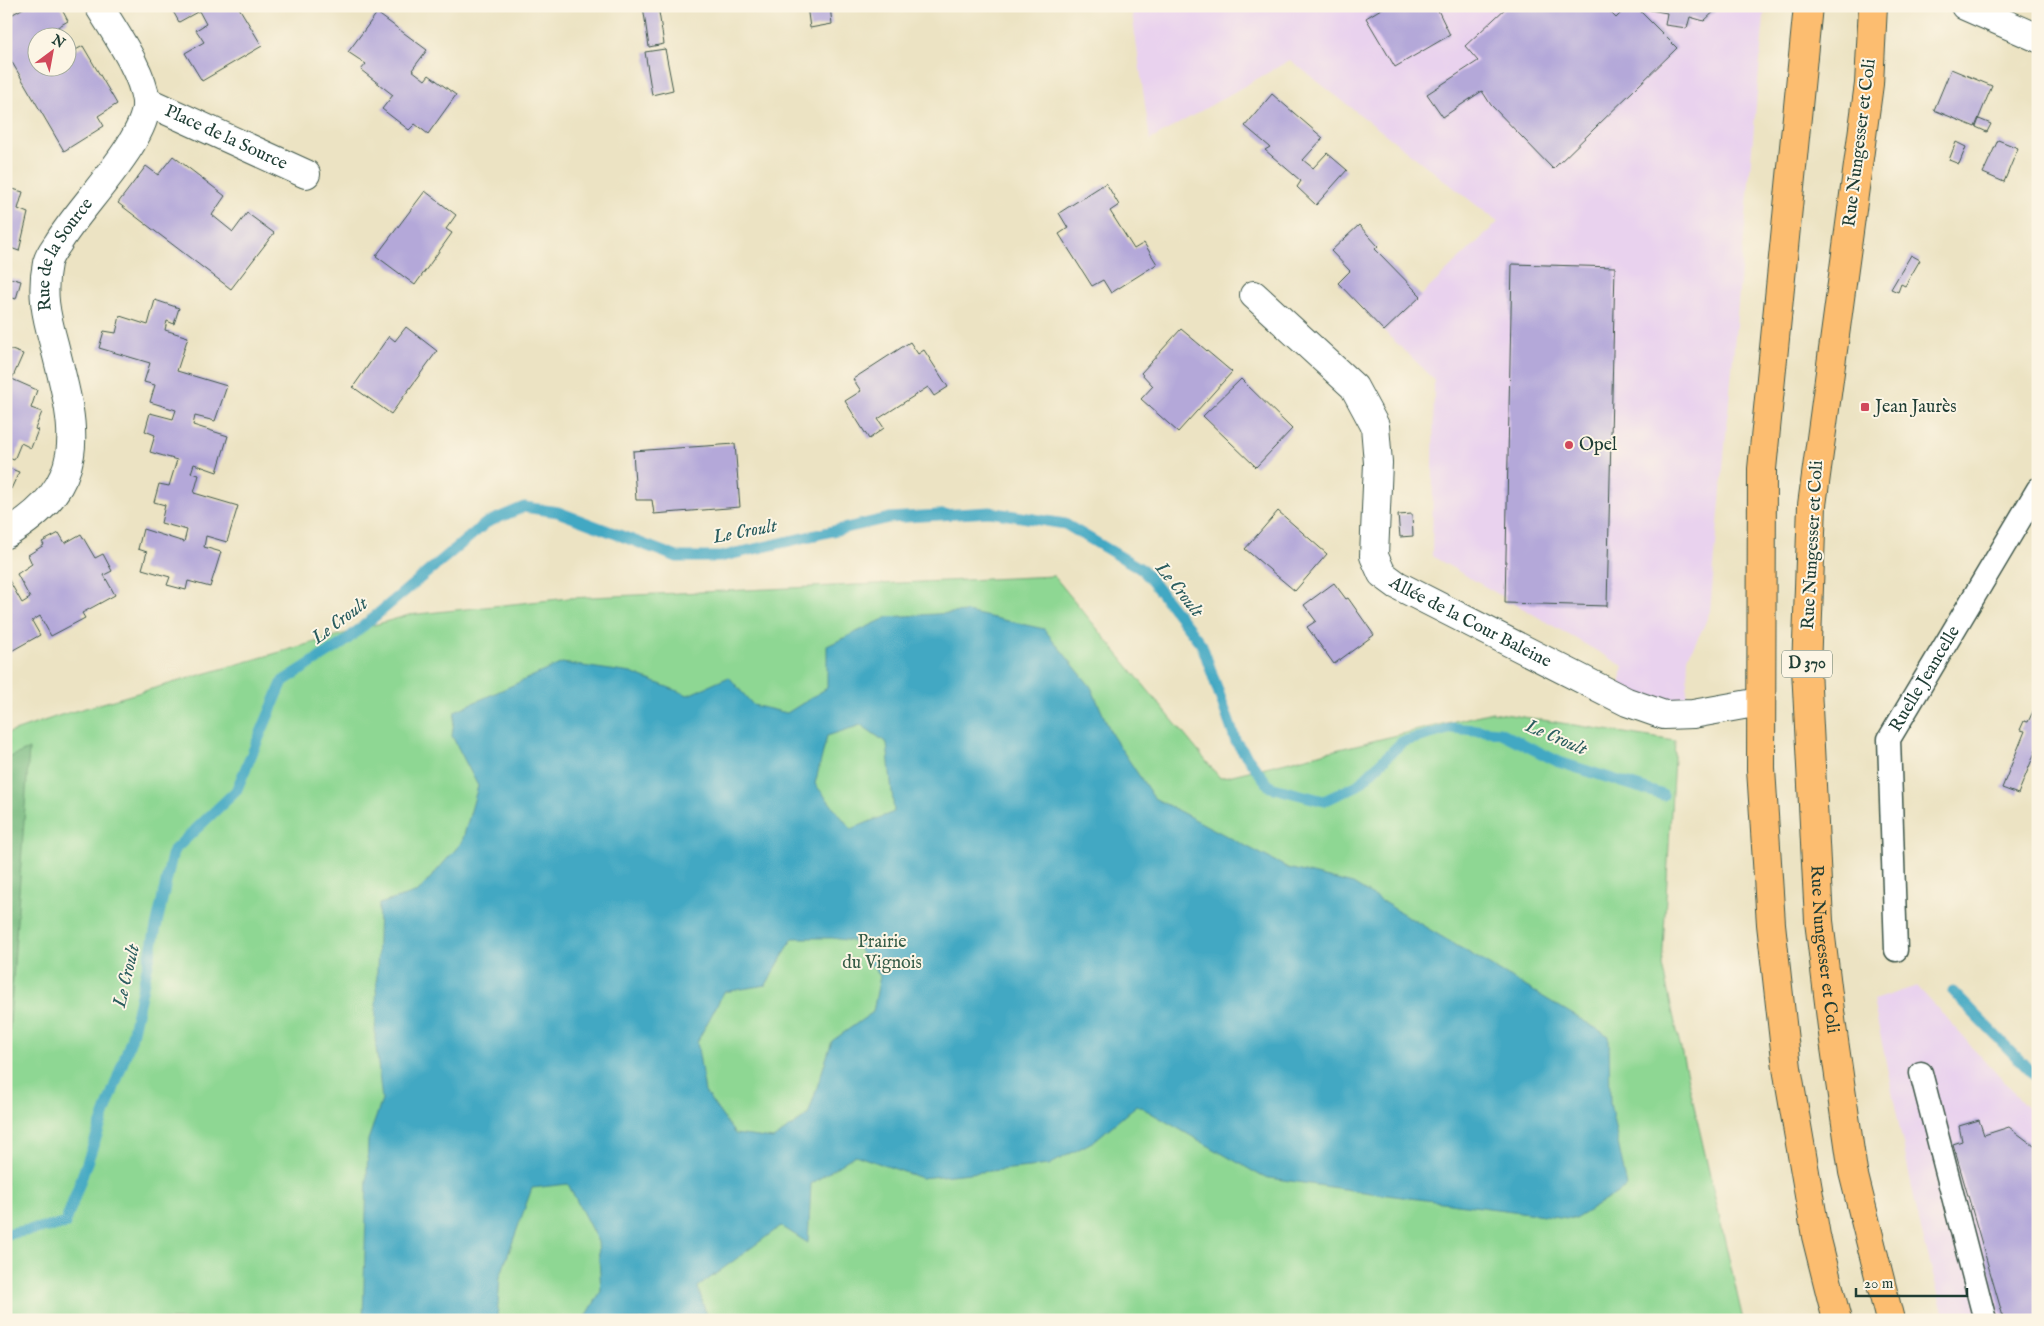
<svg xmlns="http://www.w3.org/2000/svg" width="2044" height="1326" viewBox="0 0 2044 1326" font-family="'IM FELL English',serif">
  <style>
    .built { fill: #e9d2ee }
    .green { fill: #8ed793; stroke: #568a64 }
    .forest { fill: #72b87d; stroke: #487a58 }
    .water { fill: #43a8c3; stroke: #31727c; fill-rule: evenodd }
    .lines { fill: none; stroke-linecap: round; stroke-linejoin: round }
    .stream { stroke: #43a8c3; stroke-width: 11 }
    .building { fill: #b4a8d9 }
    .service-casing { stroke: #3e5649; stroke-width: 25 }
    .minor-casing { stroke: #3e5649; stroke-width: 30 }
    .tertiary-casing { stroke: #3e5649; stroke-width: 30 }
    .primary-casing { stroke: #3e5649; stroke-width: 30 }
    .service { stroke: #fff; stroke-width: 22 }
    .minor { stroke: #fff; stroke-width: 28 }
    .tertiary { stroke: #fff; stroke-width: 28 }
    .primary { stroke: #fcbd6f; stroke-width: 28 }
    .poi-dot { fill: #d1495b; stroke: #fcf5e5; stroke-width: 2 }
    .labels { text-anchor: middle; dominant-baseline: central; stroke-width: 4; stroke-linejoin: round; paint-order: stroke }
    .shield { fill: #fcf5e5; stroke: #617469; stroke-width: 1 }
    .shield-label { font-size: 16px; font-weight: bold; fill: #1f3d34 }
    .street-label { font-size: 18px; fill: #1f3d34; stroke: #fcf5e5 }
    .poi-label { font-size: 18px; fill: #1f3d34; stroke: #fcf5e5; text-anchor: start }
    .park-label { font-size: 18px; fill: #355c47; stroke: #fcf5e5 }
    .water-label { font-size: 19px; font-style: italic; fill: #2a5d5f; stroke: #fcf5e5 }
  </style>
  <rect width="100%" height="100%" fill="#fcf5e5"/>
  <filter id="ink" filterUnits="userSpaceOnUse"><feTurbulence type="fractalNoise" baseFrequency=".02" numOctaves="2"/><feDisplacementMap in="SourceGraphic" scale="10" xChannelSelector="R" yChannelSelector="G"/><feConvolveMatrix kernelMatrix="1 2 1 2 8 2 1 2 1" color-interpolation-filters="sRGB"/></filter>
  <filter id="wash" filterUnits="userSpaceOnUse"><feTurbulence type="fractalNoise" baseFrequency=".0096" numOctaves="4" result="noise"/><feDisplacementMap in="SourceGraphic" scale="20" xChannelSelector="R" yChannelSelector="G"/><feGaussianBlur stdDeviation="1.12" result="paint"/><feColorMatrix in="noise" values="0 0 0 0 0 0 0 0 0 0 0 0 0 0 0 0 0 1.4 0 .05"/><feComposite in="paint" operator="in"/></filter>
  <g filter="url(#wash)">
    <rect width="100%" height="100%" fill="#ece3c3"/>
    <path class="built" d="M 1131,6 L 1765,6 L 1710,611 L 1703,628 L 1688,657 L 1686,712 L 1617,710 L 1623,666 L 1432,556 L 1434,379 L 1384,331 L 1498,222 L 1290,60 L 1150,140 Z
      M 1917,986 L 2038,1119 L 2038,1320 L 1945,1320 L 1919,1221 L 1873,1000 Z"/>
    <path class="green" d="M 1054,576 L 1220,778 L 1492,712 L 1675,741 L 1662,966 L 1743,1320 L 6,1320 L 6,734 L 61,715 L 409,615 L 569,598 Z"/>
    <path class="forest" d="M 29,749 L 6,1079 L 6,759 Z"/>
    <path class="water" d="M 967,612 L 1044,629 L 1091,687 L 1112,735 L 1154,798 L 1288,868 L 1353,884 L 1609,1036 L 1610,1103 L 1627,1187 L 1575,1219 L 1371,1193 L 1263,1177 L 1137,1105 L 1094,1141 L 1049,1165 L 921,1178 L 855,1155 L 811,1184 L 808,1243 L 781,1226 L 698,1287 L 708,1320 L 584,1320 L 601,1291 L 598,1242 L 568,1184 L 532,1188 L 500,1277 L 497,1320 L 363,1320 L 368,1140 L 382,1100 L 375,1038 L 379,904 L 418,892 L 462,842 L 478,786 L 452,736 L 455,711 L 562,663 L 631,673 L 688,695 L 729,677 L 753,705 L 787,713 L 827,688 L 827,646 L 888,617 ZM 861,725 L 887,743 L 894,812 L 851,829 L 815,784 L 827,736 ZM 793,938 L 832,938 L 852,941 L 880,976 L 873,1012 L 832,1041 L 808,1115 L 773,1139 L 735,1134 L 705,1092 L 697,1042 L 724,992 L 766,985 Z"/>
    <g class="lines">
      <path class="stream" d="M 1953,992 L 2038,1079
        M 6,1234 L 65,1224 L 131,1040 L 173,851 L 236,791 L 283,681 L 343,643 L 486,523 L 524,507 L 558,512 L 677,557 L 720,557 L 889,518 L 990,512 L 1065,524 L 1143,570 L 1202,645 L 1236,742 L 1270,787 L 1324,801 L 1358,785 L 1402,742 L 1452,728 L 1499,732 L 1559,762 L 1663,795"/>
    </g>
    <g id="blocks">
      <path class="building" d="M 27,6 L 60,6 L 68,21 L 49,32 L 52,38 L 38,38 L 38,68 L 68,68 L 68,54 L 83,46 L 117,104 L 98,116 L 104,126 L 64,151 L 6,52 L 6,18 Z
        M 170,6 L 238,6 L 262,46 L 202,81 L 185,53 L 204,42 L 196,30 L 206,24 L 199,11 L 179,22 Z
        M 643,6 L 658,6 L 664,44 L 649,47 Z
        M 807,6 L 830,6 L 832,24 L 810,28 Z
        M 1386,6 L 1436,6 L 1450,35 L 1395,67 L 1366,18 Z
        M 1508,6 L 1604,6 L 1616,18 L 1628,6 L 1635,6 L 1677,48 L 1553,169 L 1491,105 L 1482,91 L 1443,117 L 1427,94 L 1478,61 L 1465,46 Z
        M 1651,6 L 1720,6 L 1704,21 L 1690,17 L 1687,28 L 1665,25 L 1667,13 L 1650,10 Z
        M 377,13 L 427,50 L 412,70 L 425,80 L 429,75 L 456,95 L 428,134 L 415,124 L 409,130 L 382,109 L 393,95 L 361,70 L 366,64 L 348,52 Z
        M 665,49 L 673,90 L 652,95 L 645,52 Z
        M 1951,69 L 1992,86 L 1975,127 L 1934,110 Z
        M 1272,94 L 1323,138 L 1303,160 L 1313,168 L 1327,153 L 1347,170 L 1316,205 L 1297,187 L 1301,181 L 1265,150 L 1270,147 L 1245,126 Z
        M 1979,119 L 1991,124 L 1987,132 L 1976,127 Z
        M 1998,140 L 2018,148 L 2004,182 L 1983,173 Z
        M 1956,142 L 1966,147 L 1959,164 L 1949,160 Z
        M 173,156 L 225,196 L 212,215 L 233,232 L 247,213 L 274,233 L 231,289 L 118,203 L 146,166 L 158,175 Z
        M 1106,183 L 1119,205 L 1110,211 L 1134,249 L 1144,243 L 1157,264 L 1111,293 L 1103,280 L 1092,286 L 1059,234 L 1068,228 L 1059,213 Z
        M 6,187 L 23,192 L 18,209 L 28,213 L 19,251 L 8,247 L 7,252 Z
        M 425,191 L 456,215 L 446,229 L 452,233 L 415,285 L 376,256 Z
        M 1359,225 L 1378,246 L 1375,249 L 1421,296 L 1384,331 L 1338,283 L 1350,271 L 1331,251 Z
        M 1911,255 L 1920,260 L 1905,286 L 1901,284 L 1898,292 L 1891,289 Z
        M 1512,264 L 1615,267 L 1607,606 L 1505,603 Z
        M 6,277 L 21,281 L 16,299 L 6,296 Z
        M 155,300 L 179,308 L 174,324 L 167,321 L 165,330 L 188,337 L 177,371 L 227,386 L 215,421 L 195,416 L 193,425 L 228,436 L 217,472 L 194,464 L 191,473 L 199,475 L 194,493 L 238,506 L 227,542 L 206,536 L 204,547 L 221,552 L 210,587 L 188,581 L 186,590 L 167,585 L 170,577 L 142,569 L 147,552 L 138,549 L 143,529 L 184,542 L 187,530 L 161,523 L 165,505 L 154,502 L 159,484 L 169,486 L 177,460 L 150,452 L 155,435 L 145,431 L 150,413 L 173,419 L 176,410 L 150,402 L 155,385 L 144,382 L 150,363 L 99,348 L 104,331 L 116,333 L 120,316 L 148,325 Z
        M 406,327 L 437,351 L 391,414 L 353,387 L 389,336 L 395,341 Z
        M 1181,329 L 1232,372 L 1178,432 L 1141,399 L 1153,386 L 1141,373 Z
        M 910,342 L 918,354 L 924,350 L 948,387 L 934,396 L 928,387 L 878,419 L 884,428 L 869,439 L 845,401 L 861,391 L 853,379 Z
        M 6,348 L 23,354 L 12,379 L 37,390 L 31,408 L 42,412 L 35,429 L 38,430 L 31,448 L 21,443 L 14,460 L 6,457 Z
        M 1241,379 L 1292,429 L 1256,467 L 1203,416 Z
        M 735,444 L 740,507 L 654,514 L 652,500 L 636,500 L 633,451 Z
        M 6,467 L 19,472 L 11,489 L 6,487 Z
        M 1278,511 L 1327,554 L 1295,591 L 1245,549 Z
        M 1412,514 L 1413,536 L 1400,537 L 1398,515 Z
        M 59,533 L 65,543 L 81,534 L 95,558 L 103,554 L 112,571 L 104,575 L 115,595 L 82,613 L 85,618 L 51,636 L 40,616 L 32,621 L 40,635 L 6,654 L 6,575 L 22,603 L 30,598 L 17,574 L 32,564 L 28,555 L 44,545 L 42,542 Z
        M 1334,583 L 1346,599 L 1348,598 L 1374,635 L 1334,664 L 1307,627 L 1316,621 L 1304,605 Z
        M 2038,701 L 2038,745 L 2018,794 L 2002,788 L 2025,731 L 2020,730 L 2024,721 L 2028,722 Z
        M 1979,1120 L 1984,1135 L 2009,1127 L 2038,1149 L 2038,1320 L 2004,1320 L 1953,1144 L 1962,1141 L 1959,1126 Z"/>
    </g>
  </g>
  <g filter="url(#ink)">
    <use href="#blocks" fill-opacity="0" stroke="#3e5649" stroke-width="1"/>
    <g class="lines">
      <defs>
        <g id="service">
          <path id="s1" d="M 1896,950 L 1889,739 L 2038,489"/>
          <path d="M 1921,1073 L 1985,1320"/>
        </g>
        <g id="minor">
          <path id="s2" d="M 146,101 L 306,174"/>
          <path id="s3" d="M 1254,295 L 1354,387 L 1375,426 L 1378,463 L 1374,556 L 1382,574 L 1397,585 L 1627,702 L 1664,715 L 1693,714 L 1760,702"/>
          <path id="s4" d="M 6,534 C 93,482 75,428 54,344 C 46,315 41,293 47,263 C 49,255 54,249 58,243 C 78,208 150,138 146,101 C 142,70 115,33 99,6"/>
        </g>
        <path id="tertiary" d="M 1965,6 L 2038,38"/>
        <g id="primary">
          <path d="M 1808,6 L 1762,469 L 1761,769 L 1771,924 L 1787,1068 L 1816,1236 L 1837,1320"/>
          <path id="s5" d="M 1873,6 L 1869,84 L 1812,505 L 1806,669 L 1819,921 L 1832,1027 L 1853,1172 L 1890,1320"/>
        </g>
      </defs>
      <use href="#service" class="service-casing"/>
      <use href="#minor" class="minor-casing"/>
      <use href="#tertiary" class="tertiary-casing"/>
      <use href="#primary" class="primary-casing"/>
      <use href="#service" class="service"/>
      <use href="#minor" class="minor"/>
      <use href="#tertiary" class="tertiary"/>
      <use href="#primary" class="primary"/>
    </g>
  </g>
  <g class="poi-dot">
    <rect x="1860" y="402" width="10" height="10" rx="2.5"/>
    <circle cx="1569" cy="445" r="5"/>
  </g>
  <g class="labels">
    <rect class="shield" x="1782" y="650.5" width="50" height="27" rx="4"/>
    <g class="shield-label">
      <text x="1807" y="664">D 370</text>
    </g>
    <g class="street-label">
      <text stroke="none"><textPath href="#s2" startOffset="88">Place de la Source</textPath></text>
      <text transform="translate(1860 143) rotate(-83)">Rue Nungesser et Coli</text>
      <text stroke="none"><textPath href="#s4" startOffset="314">Rue de la Source</textPath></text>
      <text transform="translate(1813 545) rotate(-87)">Rue Nungesser et Coli</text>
      <text stroke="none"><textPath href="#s3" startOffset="431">Allée de la Cour Baleine</textPath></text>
      <text stroke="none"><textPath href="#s1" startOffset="281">Ruelle Jeancelle</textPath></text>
      <text stroke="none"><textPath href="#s5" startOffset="948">Rue Nungesser et Coli</textPath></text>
    </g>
    <g class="poi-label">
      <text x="1875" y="407">Jean Jaurès</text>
      <text x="1579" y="445">Opel</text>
    </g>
    <g class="park-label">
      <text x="882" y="942">Prairie<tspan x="882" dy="21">du Vignois</tspan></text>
    </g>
    <g class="water-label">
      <text transform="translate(745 532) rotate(-11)">Le Croult</text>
      <text transform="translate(1179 590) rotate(51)">Le Croult</text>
      <text transform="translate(340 621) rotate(-37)">Le Croult</text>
      <text transform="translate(1556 738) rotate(23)">Le Croult</text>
      <text transform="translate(127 976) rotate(-77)">Le Croult</text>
    </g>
  </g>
  <rect width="2044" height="1326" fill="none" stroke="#fcf5e5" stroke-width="25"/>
  <g transform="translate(52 52) rotate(32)"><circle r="24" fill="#fcf5e5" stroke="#a4ab9e"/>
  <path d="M0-4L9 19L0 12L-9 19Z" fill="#d1495b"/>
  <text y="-8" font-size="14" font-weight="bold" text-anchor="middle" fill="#1f3d34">N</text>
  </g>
  <path d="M1856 1288v8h111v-8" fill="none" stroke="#1f3d34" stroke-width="2.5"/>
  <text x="1864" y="1288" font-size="15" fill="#1f3d34" stroke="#fcf5e5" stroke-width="4" paint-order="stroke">20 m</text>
</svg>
